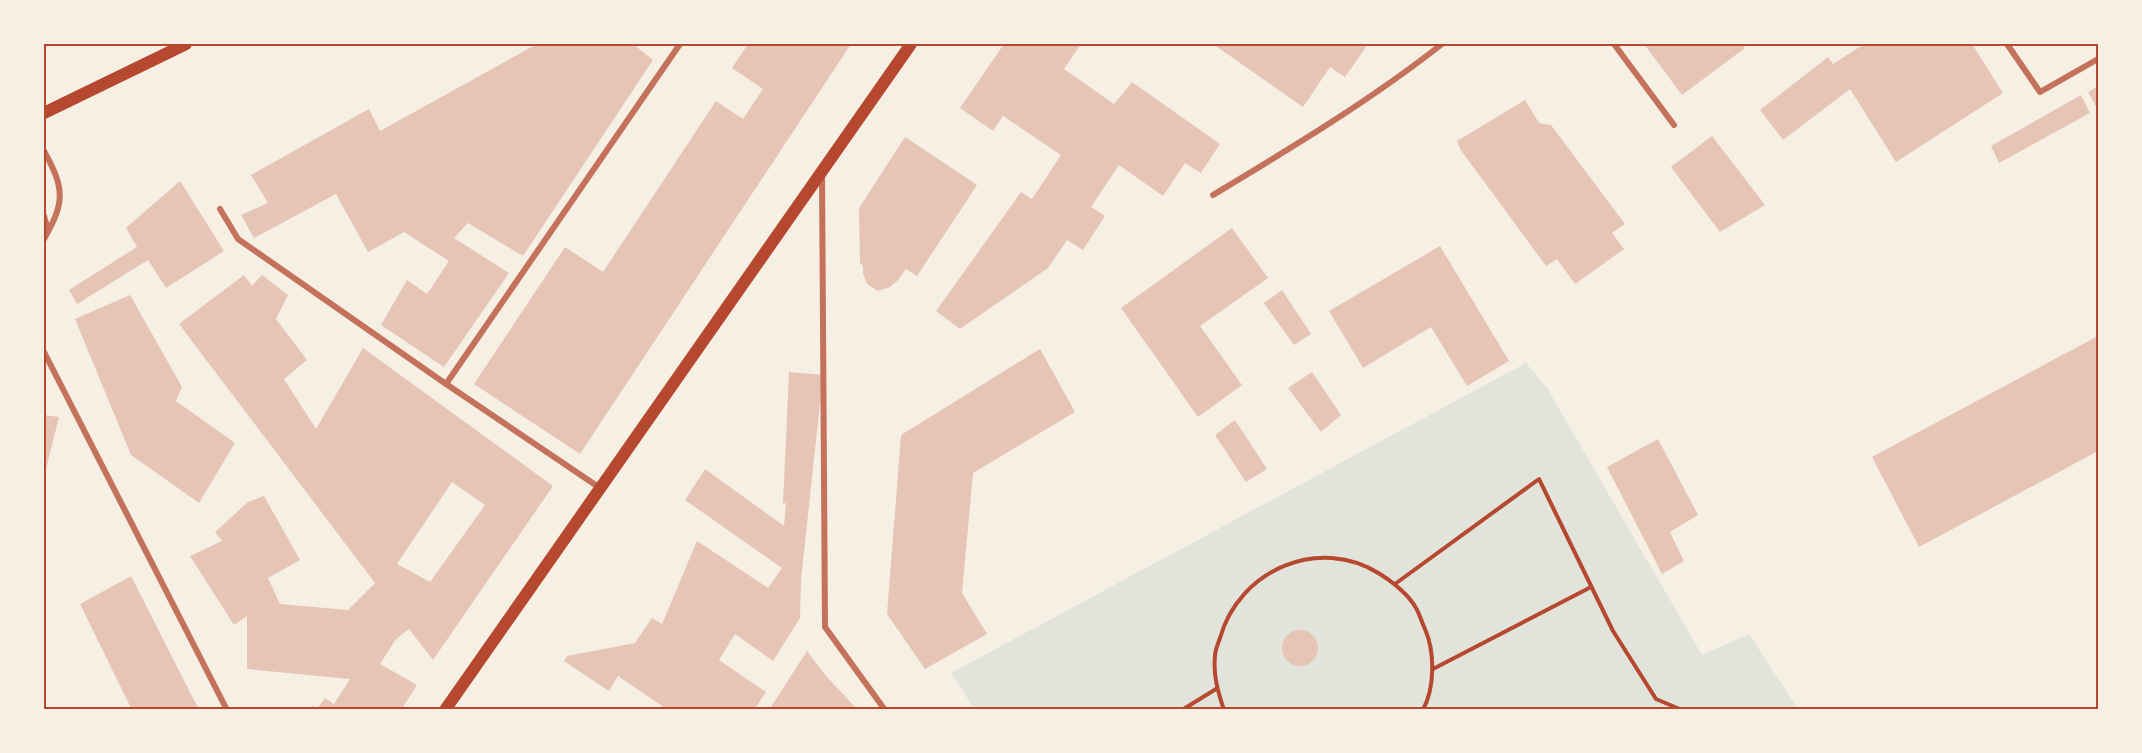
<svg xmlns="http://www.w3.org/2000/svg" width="2142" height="753" viewBox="0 0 2142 753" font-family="'Roboto Condensed',sans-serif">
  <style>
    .green { fill: #e2e4dc }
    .building { fill: #e6c5b7; fill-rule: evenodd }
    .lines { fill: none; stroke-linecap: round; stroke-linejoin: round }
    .path { stroke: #b5482f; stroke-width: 4 }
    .minor { stroke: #c5725c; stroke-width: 6 }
    .secondary { stroke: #b5482f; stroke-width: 12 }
    .neatline { fill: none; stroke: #b5482f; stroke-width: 2 }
  </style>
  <rect width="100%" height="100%" fill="#f6efe4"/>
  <path class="green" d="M 1526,363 L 1547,388 L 1702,655 L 1749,634 L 1798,709 L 975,710 L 951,673 Z"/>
  <path class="building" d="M 537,44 L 633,44 L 653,60 L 523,256 L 468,223 L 454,238 L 509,273 L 444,367 L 381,325 L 407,280 L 427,294 L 449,261 L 404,232 L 368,252 L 336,194 L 254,238 L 241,215 L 268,203 L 251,175 L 369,109 L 380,131 Z
    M 748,44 L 851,44 L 580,454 L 474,384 L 565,247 L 603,272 L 716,101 L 743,119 L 763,89 L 732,68 Z
    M 1004,44 L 1081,44 L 1064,69 L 1114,104 L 1132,82 L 1220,144 L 1201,173 L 1185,163 L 1163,196 L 1119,165 L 1091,207 L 1105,216 L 1083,250 L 1067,240 L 1048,268 L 960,329 L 936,311 L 1021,192 L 1032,199 L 1061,155 L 1003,116 L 993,131 L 960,108 Z
    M 1213,44 L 1361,44 L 1366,47 L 1345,77 L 1330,67 L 1303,107 Z
    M 1644,44 L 1741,44 L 1745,48 L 1682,95 Z
    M 1864,44 L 1972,44 L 2003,93 L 1896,162 L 1850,89 L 1783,140 L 1760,110 L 1828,57 L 1833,64 Z
    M 2098,86 L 2098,110 L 2088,92 Z
    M 2081,95 L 2090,113 L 1999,163 L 1991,146 Z
    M 1525,100 L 1539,123 L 1551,125 L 1625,224 L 1612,233 L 1624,249 L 1575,284 L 1557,259 L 1546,266 L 1460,149 L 1457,141 Z
    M 1712,136 L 1765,205 L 1720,232 L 1671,167 Z
    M 905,137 L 977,185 L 917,276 L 906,269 L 898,280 L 890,287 L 878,291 L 867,284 L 863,273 L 863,265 L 860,264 L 859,208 Z
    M 180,181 L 224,251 L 166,288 L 148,260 L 77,304 L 69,290 L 137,247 L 126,228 Z
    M 1232,228 L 1268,278 L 1200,326 L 1242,385 L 1198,417 L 1121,308 Z
    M 1440,246 L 1509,361 L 1467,386 L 1431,327 L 1363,368 L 1329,311 Z
    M 244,275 L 252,286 L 262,275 L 288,295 L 276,319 L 307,360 L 284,379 L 316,429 L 363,348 L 553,486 L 433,660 L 409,629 L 396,639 L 380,664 L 417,685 L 401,710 L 307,710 L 313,706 L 317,709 L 325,698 L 334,704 L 350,679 L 247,669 L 247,616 L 234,625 L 190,556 L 222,541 L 215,532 L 248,502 L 264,496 L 300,560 L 268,578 L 280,604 L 348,610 L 375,583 L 179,324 ZM 452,482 L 485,505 L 430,582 L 397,564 Z
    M 1282,290 L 1311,334 L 1294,345 L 1264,303 Z
    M 130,295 L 182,387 L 176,401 L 235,443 L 199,503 L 131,455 L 75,319 Z
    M 2098,336 L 2098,451 L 1919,547 L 1872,457 Z
    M 1040,349 L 1075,412 L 973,473 L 962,593 L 987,634 L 925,669 L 887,614 L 901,435 Z
    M 789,372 L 823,375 L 801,580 L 800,618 L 773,661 L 735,634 L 719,660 L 766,692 L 754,710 L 668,710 L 618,676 L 609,691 L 564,661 L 567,656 L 635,643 L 652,618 L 662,624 L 697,541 L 768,588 L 782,568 L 685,500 L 705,469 L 784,526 L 786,503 L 783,504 Z
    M 1312,372 L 1341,415 L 1321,432 L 1288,388 Z
    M 44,415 L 59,417 L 44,477 Z
    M 1235,420 L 1267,469 L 1246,482 L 1215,435 Z
    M 1658,439 L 1698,515 L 1670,532 L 1684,561 L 1662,574 L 1607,467 Z
    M 131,576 L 199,710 L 132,710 L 80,604 Z
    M1282 648a18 18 0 1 1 36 0a18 18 0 1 1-36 0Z
    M 807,651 L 826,676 L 858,710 L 769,710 Z"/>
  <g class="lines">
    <path class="path" d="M 1395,584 L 1539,479 L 1613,631 L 1656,699 L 1682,710
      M 1433,669 L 1591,587
      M 1182,710 L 1216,689
      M 1224,710 C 1218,692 1213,675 1215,656 C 1215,650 1218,644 1220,638 C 1239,570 1319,535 1380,574 C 1394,583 1408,594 1416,608 C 1420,615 1422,623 1425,629 C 1435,652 1435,687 1423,710"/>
    <path class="minor" d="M 1614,44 L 1674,125
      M 2007,44 L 2040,92 L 2098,59
      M 44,151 C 65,189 65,202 44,239
      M 822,173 L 825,627 L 885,710
      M 1213,195 C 1291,148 1371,100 1442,44
      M 220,209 L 238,239 L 446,384
      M 44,216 L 48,230
      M 44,352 L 227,710
      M 600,488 L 446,384 L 680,44"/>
    <path class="secondary" d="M 44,113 L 186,44
      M 445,710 L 911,44"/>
  </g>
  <rect width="2142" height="753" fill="none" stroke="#f6efe4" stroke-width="90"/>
  <rect x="45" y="45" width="2052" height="663" class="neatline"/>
</svg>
